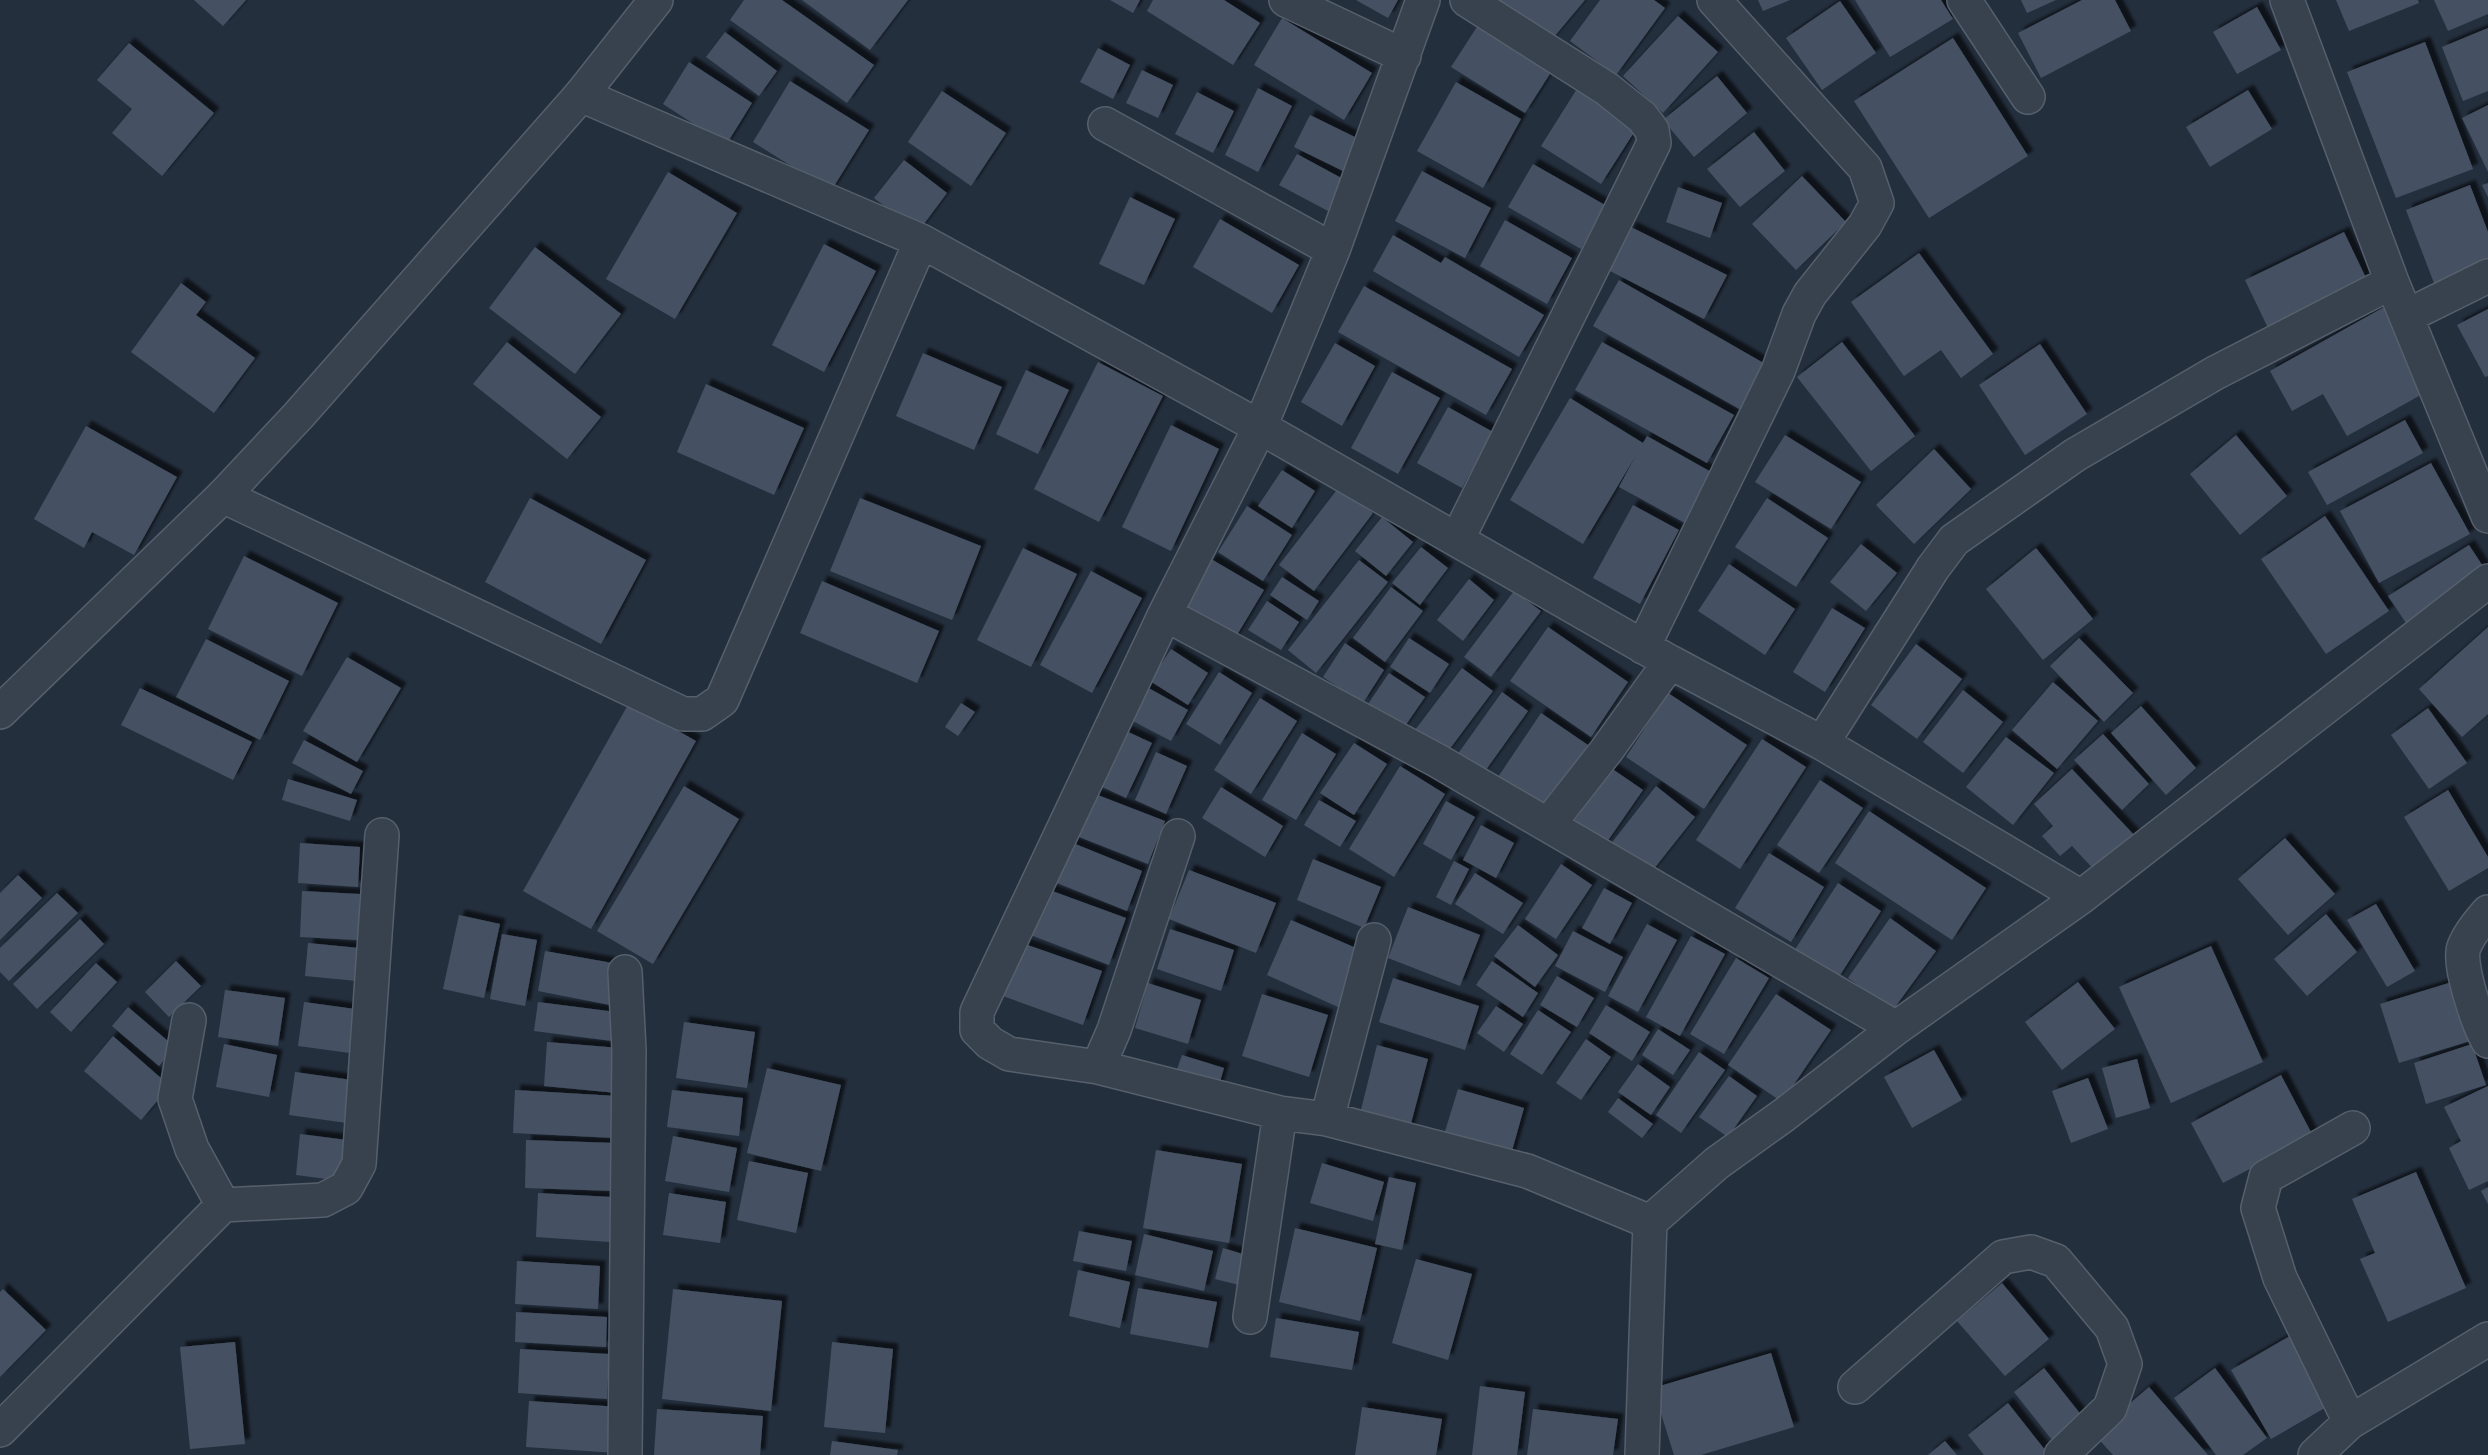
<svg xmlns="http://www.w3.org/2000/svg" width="2488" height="1455" viewBox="0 0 2488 1455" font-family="'Source Sans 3',sans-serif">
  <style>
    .building { fill: #455162; filter: url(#shadow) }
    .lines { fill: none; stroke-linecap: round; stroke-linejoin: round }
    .minor-casing { stroke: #565f6c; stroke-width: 36 }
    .tertiary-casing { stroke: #565f6c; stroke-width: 36 }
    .minor { stroke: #38414e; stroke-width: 33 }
    .tertiary { stroke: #38414e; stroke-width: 33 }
  </style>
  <defs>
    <filter id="shadow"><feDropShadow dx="5.5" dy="-5.5" stdDeviation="1.5" flood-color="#0009"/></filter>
  </defs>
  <rect width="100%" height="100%" fill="#242f3e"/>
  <path class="building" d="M 194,0 L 246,0 L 223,26 Z
    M 744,0 L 782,0 L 874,65 L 847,103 L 730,20 Z
    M 802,0 L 908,0 L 870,50 Z
    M 1110,0 L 1140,0 L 1133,13 Z
    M 1153,0 L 1224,0 L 1260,23 L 1233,65 L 1147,11 Z
    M 1356,0 L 1398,0 L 1388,18 Z
    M 1495,0 L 1585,0 L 1548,44 Z
    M 1600,0 L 1654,0 L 1665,8 L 1616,75 L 1570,41 Z
    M 1758,0 L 1790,0 L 1763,11 Z
    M 1855,0 L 1941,0 L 1953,19 L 1890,57 Z
    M 2021,0 L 2056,0 L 2027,13 Z
    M 2082,0 L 2115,0 L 2131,31 L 2041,78 L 2018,33 Z
    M 2336,0 L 2418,0 L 2419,3 L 2349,31 Z
    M 2434,0 L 2488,0 L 2488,14 L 2448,31 Z
    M 1840,1 L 1876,53 L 1822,90 L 1786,38 Z
    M 2257,7 L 2281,50 L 2237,74 L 2213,32 Z
    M 1678,16 L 1718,52 L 1663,113 L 1623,76 Z
    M 1282,18 L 1372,73 L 1344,120 L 1254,65 Z
    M 1482,19 L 1555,66 L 1525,113 L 1451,67 Z
    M 2488,28 L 2488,91 L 2463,101 L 2442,47 Z
    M 725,32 L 777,71 L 759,96 L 706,57 Z
    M 1953,38 L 2028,156 L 1929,218 L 1854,101 Z
    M 2425,42 L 2473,169 L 2396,198 L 2347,72 Z
    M 129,43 L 214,113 L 162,176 L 112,133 L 132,109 L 97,80 Z
    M 1098,48 L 1130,65 L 1113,99 L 1080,82 Z
    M 689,62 L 752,103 L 726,145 L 663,104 Z
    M 1142,70 L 1173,85 L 1158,118 L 1126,103 Z
    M 1717,76 L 1747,113 L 1694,157 L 1663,120 Z
    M 790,81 L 869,130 L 831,191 L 753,142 Z
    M 1456,82 L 1521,119 L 1483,188 L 1417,151 Z
    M 1580,84 L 1640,123 L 1601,184 L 1541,146 Z
    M 1258,88 L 1292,106 L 1258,172 L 1225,155 Z
    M 2248,90 L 2272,129 L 2210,167 L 2186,127 Z
    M 942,91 L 1006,133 L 971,186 L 908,142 Z
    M 1197,92 L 1234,111 L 1213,153 L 1175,134 Z
    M 2488,105 L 2488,172 L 2462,118 Z
    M 1310,115 L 1363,141 L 1347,173 L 1294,147 Z
    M 1754,132 L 1785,171 L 1740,207 L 1707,169 Z
    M 1297,154 L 1345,180 L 1328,211 L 1279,185 Z
    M 904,160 L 947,193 L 918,232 L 874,198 Z
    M 1533,164 L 1605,205 L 1581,249 L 1508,207 Z
    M 1422,171 L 1491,208 L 1465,258 L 1395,221 Z
    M 668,172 L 737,213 L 675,319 L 606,279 Z
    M 1802,176 L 1846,222 L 1796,270 L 1752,224 Z
    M 2488,183 L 2488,197 L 2482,185 Z
    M 2470,185 L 2488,232 L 2488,262 L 2434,283 L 2406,210 Z
    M 1678,187 L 1722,203 L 1710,238 L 1666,222 Z
    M 1130,197 L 1175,219 L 1144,285 L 1099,264 Z
    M 1220,219 L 1299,265 L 1272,313 L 1193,267 Z
    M 1505,220 L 1572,258 L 1547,304 L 1480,266 Z
    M 1631,227 L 1727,275 L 1704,319 L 1608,270 Z
    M 2344,232 L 2367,280 L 2268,328 L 2245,280 Z
    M 1393,235 L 1441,263 L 1445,257 L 1544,315 L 1519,357 L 1373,271 Z
    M 824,244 L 876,271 L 824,372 L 772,345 Z
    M 535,247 L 621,314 L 575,374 L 489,308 Z
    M 1919,253 L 1993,354 L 1961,378 L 1941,350 L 1904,376 L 1851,302 Z
    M 1619,280 L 1767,365 L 1741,410 L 1593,326 Z
    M 181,283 L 206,302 L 196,315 L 255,358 L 214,413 L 131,352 Z
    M 1364,286 L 1512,369 L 1486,415 L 1338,332 Z
    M 2386,306 L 2428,391 L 2347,436 L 2323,394 L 2292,411 L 2270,371 Z
    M 2488,309 L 2488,376 L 2485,377 L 2457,325 Z
    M 507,342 L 601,417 L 567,459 L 473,384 Z
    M 1602,342 L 1734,415 L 1707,463 L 1575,390 Z
    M 1842,342 L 1915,436 L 1871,471 L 1797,377 Z
    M 1335,343 L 1375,366 L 1342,426 L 1301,402 Z
    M 2040,344 L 2087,414 L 2025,455 L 1979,385 Z
    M 923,353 L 1002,387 L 974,450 L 896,416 Z
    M 1098,362 L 1163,396 L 1099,522 L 1034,489 Z
    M 1026,370 L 1069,390 L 1038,454 L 996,434 Z
    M 1392,372 L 1440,398 L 1398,474 L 1351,448 Z
    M 706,384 L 804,428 L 774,495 L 677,452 Z
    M 1570,398 L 1643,443 L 1647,436 L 1713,473 L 1685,523 L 1619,487 L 1635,457 L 1583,544 L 1510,500 Z
    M 1448,407 L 1493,432 L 1462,488 L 1417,463 Z
    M 2405,420 L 2423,453 L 2327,505 L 2308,472 Z
    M 1171,425 L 1219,449 L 1171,551 L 1122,527 Z
    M 86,426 L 177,477 L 134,555 L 92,532 L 84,548 L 34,519 Z
    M 1785,435 L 1861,482 L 1831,529 L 1755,482 Z
    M 2236,435 L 2287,496 L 2240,535 L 2190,474 Z
    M 1934,449 L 1971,489 L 1914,544 L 1876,505 Z
    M 2431,463 L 2470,534 L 2379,583 L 2340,511 Z
    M 1282,470 L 1315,491 L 1292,528 L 1258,506 Z
    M 1339,487 L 1373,513 L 1314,591 L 1279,565 Z
    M 530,498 L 646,560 L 601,644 L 485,582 Z
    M 860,498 L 981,546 L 952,620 L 830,571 Z
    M 1767,498 L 1828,538 L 1796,587 L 1735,547 Z
    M 1633,505 L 1679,530 L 1640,604 L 1593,578 Z
    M 1247,506 L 1292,535 L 1263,581 L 1218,552 Z
    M 2325,516 L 2389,611 L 2326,654 L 2261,559 Z
    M 1382,517 L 1413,542 L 1386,576 L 1355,551 Z
    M 1861,544 L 1897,573 L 1866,611 L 1830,582 Z
    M 2469,545 L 2488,574 L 2408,626 L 2388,596 Z
    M 1421,547 L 1448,568 L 1420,605 L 1392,583 Z
    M 1023,548 L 1077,574 L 1031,667 L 977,640 Z
    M 2036,548 L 2093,619 L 2043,660 L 1986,589 Z
    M 244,556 L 338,603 L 302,676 L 208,629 Z
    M 1211,559 L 1264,590 L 1231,645 L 1179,614 Z
    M 1359,560 L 1388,582 L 1316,673 L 1288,650 Z
    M 1729,564 L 1795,609 L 1765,655 L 1698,611 Z
    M 1091,571 L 1142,598 L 1092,693 L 1040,665 Z
    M 1282,577 L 1319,601 L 1307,620 L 1270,595 Z
    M 1469,579 L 1494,600 L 1463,641 L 1437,620 Z
    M 822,581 L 939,631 L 917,683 L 800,633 Z
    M 1391,587 L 1423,611 L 1385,662 L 1353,638 Z
    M 1514,591 L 1541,611 L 1491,677 L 1464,657 Z
    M 1267,601 L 1299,622 L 1281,650 L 1248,630 Z
    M 1832,608 L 1865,628 L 1825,692 L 1793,672 Z
    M 1548,627 L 1628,682 L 1591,737 L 1510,681 Z
    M 2488,627 L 2488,714 L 2462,737 L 2419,689 Z
    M 1409,638 L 1449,664 L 1430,693 L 1390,667 Z
    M 2079,638 L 2133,693 L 2104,722 L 2050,666 Z
    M 206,639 L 289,681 L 260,740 L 176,697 Z
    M 1345,643 L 1384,670 L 1363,703 L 1323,677 Z
    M 1916,644 L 1962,679 L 1917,739 L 1871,705 Z
    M 1171,649 L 1208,673 L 1188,705 L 1150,681 Z
    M 347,657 L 401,688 L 357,762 L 303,731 Z
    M 1462,668 L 1493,691 L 1446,754 L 1415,730 Z
    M 1219,672 L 1252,693 L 1220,745 L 1186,724 Z
    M 1389,673 L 1425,697 L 1399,735 L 1364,710 Z
    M 2053,682 L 2098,721 L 2057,769 L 2012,730 Z
    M 1145,686 L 1188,710 L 1171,741 L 1127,718 Z
    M 140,688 L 252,742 L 233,780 L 121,725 Z
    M 1963,690 L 2003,722 L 1963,773 L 1923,742 Z
    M 1502,692 L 1528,711 L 1483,774 L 1457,755 Z
    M 1668,693 L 1747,745 L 1704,809 L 1626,757 Z
    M 1260,698 L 1297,721 L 1251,794 L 1214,770 Z
    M 629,703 L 696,741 L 591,929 L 523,891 Z
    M 961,703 L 975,712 L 958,736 L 945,727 Z
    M 2141,706 L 2196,768 L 2166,795 L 2111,733 Z
    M 2428,708 L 2467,763 L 2429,789 L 2391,735 Z
    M 1541,713 L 1588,745 L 1543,812 L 1496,780 Z
    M 1124,730 L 1152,743 L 1126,798 L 1098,785 Z
    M 1302,733 L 1336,754 L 1296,820 L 1262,800 Z
    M 2103,734 L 2149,784 L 2122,810 L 2074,760 Z
    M 2006,737 L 2054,773 L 2013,825 L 1966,787 Z
    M 1762,739 L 1806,767 L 1740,869 L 1696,840 Z
    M 304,740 L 363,771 L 351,794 L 292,763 Z
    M 1354,743 L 1387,764 L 1354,815 L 1320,793 Z
    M 1156,752 L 1187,766 L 1166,814 L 1135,800 Z
    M 1400,766 L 1445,794 L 1394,877 L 1349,849 Z
    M 1611,768 L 1643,790 L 1600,852 L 1568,830 Z
    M 2072,769 L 2136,837 L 2098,874 L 2072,846 L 2060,856 L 2042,836 L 2053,826 L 2034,804 Z
    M 288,779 L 357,800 L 350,821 L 282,800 Z
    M 1820,780 L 1863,808 L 1819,873 L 1777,845 Z
    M 684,786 L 739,819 L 653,964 L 597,931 Z
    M 1656,786 L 1695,817 L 1649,875 L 1610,845 Z
    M 1221,787 L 1283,826 L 1265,857 L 1202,818 Z
    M 2448,790 L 2488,857 L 2488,868 L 2449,891 L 2404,817 Z
    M 1090,792 L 1165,821 L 1148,864 L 1074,835 Z
    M 1319,800 L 1356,821 L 1340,847 L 1304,825 Z
    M 1446,801 L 1475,817 L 1451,860 L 1423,844 Z
    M 1869,811 L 1986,888 L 1952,940 L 1835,863 Z
    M 1481,825 L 1514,843 L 1496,878 L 1463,860 Z
    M 2285,838 L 2335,894 L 2288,935 L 2238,879 Z
    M 1068,841 L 1142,871 L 1127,911 L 1052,881 Z
    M 300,843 L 360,847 L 358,887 L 298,883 Z
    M 1769,853 L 1824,887 L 1791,942 L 1735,908 Z
    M 1313,859 L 1381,887 L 1364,928 L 1297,900 Z
    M 1454,861 L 1469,869 L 1451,905 L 1436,897 Z
    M 1561,864 L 1592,885 L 1556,939 L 1525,919 Z
    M 1189,870 L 1276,903 L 1256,953 L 1169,919 Z
    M 1475,873 L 1523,903 L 1503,934 L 1455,904 Z
    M 18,875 L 42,898 L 0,940 L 0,893 Z
    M 1838,883 L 1881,911 L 1837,980 L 1794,951 Z
    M 1044,888 L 1126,918 L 1109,965 L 1028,934 Z
    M 1604,888 L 1632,903 L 1610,944 L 1582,928 Z
    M 302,891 L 360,894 L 358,940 L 300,937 Z
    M 57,893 L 78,913 L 9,981 L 0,972 L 0,948 Z
    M 2376,904 L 2415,971 L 2387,987 L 2347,920 Z
    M 1408,907 L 1480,935 L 1460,986 L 1388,958 Z
    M 2326,914 L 2357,952 L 2307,996 L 2274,959 Z
    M 459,915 L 500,924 L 484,998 L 443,989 Z
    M 1890,918 L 1936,951 L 1893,1010 L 1848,978 Z
    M 80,919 L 104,944 L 37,1009 L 13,984 Z
    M 1291,920 L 1363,951 L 1338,1007 L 1267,975 Z
    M 1647,924 L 1677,940 L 1638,1012 L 1608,996 Z
    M 1518,925 L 1558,955 L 1535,987 L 1494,956 Z
    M 1170,929 L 1234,950 L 1221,991 L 1157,969 Z
    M 1573,931 L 1623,957 L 1605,992 L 1555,966 Z
    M 502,934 L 537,940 L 525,1006 L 490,999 Z
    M 1691,936 L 1725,954 L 1680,1036 L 1646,1017 Z
    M 1019,942 L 1102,971 L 1083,1025 L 1000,995 Z
    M 308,943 L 359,948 L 357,981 L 305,976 Z
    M 2211,946 L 2263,1062 L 2171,1103 L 2119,987 Z
    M 545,951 L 618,964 L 610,1005 L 538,991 Z
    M 1736,958 L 1769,978 L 1724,1054 L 1690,1034 Z
    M 176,961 L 201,986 L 169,1017 L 145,992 Z
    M 1492,961 L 1538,993 L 1523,1017 L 1476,985 Z
    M 96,963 L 117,982 L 71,1032 L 50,1012 Z
    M 1557,976 L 1594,998 L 1577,1027 L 1540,1005 Z
    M 1393,978 L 1479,1006 L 1465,1050 L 1379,1022 Z
    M 2078,982 L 2115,1029 L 2062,1070 L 2025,1022 Z
    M 2452,982 L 2470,1041 L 2399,1063 L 2380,1004 Z
    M 1148,983 L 1201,1000 L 1188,1044 L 1135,1028 Z
    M 225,990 L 285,998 L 278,1046 L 218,1037 Z
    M 1262,994 L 1328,1015 L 1309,1077 L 1242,1056 Z
    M 1776,994 L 1831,1030 L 1782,1102 L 1728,1065 Z
    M 304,1002 L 355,1009 L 350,1053 L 298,1046 Z
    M 538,1002 L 616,1012 L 612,1041 L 534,1031 Z
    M 1606,1005 L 1650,1032 L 1632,1061 L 1589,1033 Z
    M 1496,1006 L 1523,1024 L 1504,1052 L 1477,1033 Z
    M 128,1007 L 175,1047 L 159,1066 L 112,1026 Z
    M 1538,1010 L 1571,1032 L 1542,1075 L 1510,1054 Z
    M 684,1022 L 755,1032 L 747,1088 L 676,1078 Z
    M 1658,1029 L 1690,1050 L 1673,1075 L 1642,1055 Z
    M 113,1036 L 170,1086 L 141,1120 L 84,1071 Z
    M 1586,1039 L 1611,1057 L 1581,1100 L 1556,1083 Z
    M 547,1042 L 620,1048 L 617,1093 L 544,1086 Z
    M 224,1044 L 277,1055 L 269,1097 L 216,1087 Z
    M 2472,1044 L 2486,1085 L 2426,1104 L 2414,1063 Z
    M 1377,1045 L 1428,1059 L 1408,1135 L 1358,1122 Z
    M 1934,1050 L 1962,1100 L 1912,1128 L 1884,1077 Z
    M 1699,1052 L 1725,1070 L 1681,1133 L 1656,1115 Z
    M 1182,1055 L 1224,1068 L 1217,1092 L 1174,1078 Z
    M 2137,1059 L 2150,1108 L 2116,1118 L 2102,1068 Z
    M 1638,1064 L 1670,1087 L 1651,1115 L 1618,1092 Z
    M 767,1068 L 841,1085 L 821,1171 L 747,1153 Z
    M 295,1072 L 352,1080 L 347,1123 L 289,1115 Z
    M 2281,1075 L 2313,1136 L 2223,1183 L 2191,1123 Z
    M 1729,1076 L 1757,1096 L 1728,1137 L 1699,1117 Z
    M 2088,1078 L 2108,1129 L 2071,1143 L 2052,1091 Z
    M 2488,1086 L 2488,1181 L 2469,1190 L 2449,1148 L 2461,1141 L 2444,1107 Z
    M 1458,1089 L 1524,1108 L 1510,1158 L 1443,1138 Z
    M 515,1090 L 617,1096 L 615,1138 L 513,1133 Z
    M 672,1090 L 743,1098 L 739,1136 L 667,1127 Z
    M 1618,1098 L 1653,1124 L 1642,1138 L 1608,1112 Z
    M 300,1134 L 347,1140 L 342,1181 L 296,1175 Z
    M 673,1136 L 737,1148 L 729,1192 L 665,1181 Z
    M 526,1140 L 616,1143 L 615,1191 L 525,1188 Z
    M 1156,1150 L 1242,1164 L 1229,1243 L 1143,1228 Z
    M 749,1161 L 808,1173 L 796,1233 L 737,1220 Z
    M 1322,1163 L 1384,1182 L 1373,1221 L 1310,1203 Z
    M 2416,1172 L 2466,1288 L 2388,1322 L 2360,1259 L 2375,1253 L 2352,1199 Z
    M 1389,1177 L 1416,1183 L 1402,1250 L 1375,1244 Z
    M 2488,1187 L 2488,1204 L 2481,1191 Z
    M 538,1193 L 612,1197 L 610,1242 L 536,1237 Z
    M 669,1193 L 726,1202 L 720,1243 L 663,1235 Z
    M 1295,1228 L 1377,1248 L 1360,1321 L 1279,1302 Z
    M 1079,1231 L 1132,1241 L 1126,1271 L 1073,1261 Z
    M 1144,1234 L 1213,1251 L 1204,1291 L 1135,1275 Z
    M 1223,1248 L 1246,1255 L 1239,1285 L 1215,1279 Z
    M 1416,1259 L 1472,1274 L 1448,1360 L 1392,1343 Z
    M 517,1261 L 600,1266 L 598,1309 L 515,1304 Z
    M 1078,1270 L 1130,1282 L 1120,1328 L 1069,1316 Z
    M 2002,1283 L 2049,1339 L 2005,1376 L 1957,1321 Z
    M 1138,1288 L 1217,1302 L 1208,1348 L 1130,1334 Z
    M 3,1289 L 46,1330 L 0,1377 L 0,1292 Z
    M 673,1289 L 782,1301 L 771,1411 L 662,1399 Z
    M 516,1312 L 607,1317 L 606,1347 L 515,1342 Z
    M 1276,1318 L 1359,1332 L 1352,1370 L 1270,1357 Z
    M 2290,1336 L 2330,1405 L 2271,1439 L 2231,1370 Z
    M 235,1342 L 245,1444 L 190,1449 L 180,1347 Z
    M 832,1342 L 893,1349 L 885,1433 L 824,1427 Z
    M 520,1349 L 609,1354 L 607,1399 L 518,1393 Z
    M 1771,1353 L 1794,1427 L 1701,1455 L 1674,1455 L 1653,1388 Z
    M 2044,1368 L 2086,1421 L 2056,1445 L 2014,1392 Z
    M 2215,1368 L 2267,1438 L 2243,1455 L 2216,1455 L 2174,1398 Z
    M 1480,1386 L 1525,1392 L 1517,1455 L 1472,1455 Z
    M 2149,1387 L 2208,1455 L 2113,1455 L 2094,1434 Z
    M 529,1401 L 620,1407 L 617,1453 L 526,1447 Z
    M 2008,1403 L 2049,1455 L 1984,1455 L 1968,1435 Z
    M 1362,1407 L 1442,1419 L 1436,1455 L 1355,1455 Z
    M 657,1409 L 763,1416 L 760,1455 L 654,1455 Z
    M 1533,1409 L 1618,1419 L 1613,1455 L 1527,1455 Z
    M 832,1441 L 898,1450 L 897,1455 L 830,1455 Z
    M 1945,1441 L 1957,1455 L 1928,1455 Z"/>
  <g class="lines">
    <defs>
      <path id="minor" d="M 1286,0 L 1404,56
        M 1423,0 L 1333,250 L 1260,427 L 1165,614 L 977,1012 L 977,1030 L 990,1043 L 1009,1054 L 1098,1067 L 1280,1113 L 1327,1119 L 1527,1171 L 1650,1222
        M 1964,0 L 2028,97
        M 2287,0 L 2392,282 L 2488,516
        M 581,95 L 921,241 L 1260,427 L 1670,662 L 1822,743 L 2081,897
        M 1105,124 L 1333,250
        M 2407,316 L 2488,276
        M 223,496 L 683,714 L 702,714 L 722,700 L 921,241
        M 1458,538 L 1654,143 L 1652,130 L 1642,117 L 1607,89 L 1467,0
        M 1165,614 L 1438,761 L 1896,1028
        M 1643,647 L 1778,371 L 1799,314 L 1810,294 L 1865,225 L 1877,203 L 1865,168 L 1714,0
        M 1822,743 L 1933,568 L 1954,540 L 2075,455 L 2215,373 L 2392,282
        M 1548,825 L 1606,751 L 1670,662
        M 2488,912 C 2479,922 2469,934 2464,947 C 2457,963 2479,1026 2488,1041
        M 625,972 L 629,1050 L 625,1455
        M 1098,1067 L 1114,1030 L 1178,836
        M 1327,1119 L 1374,940
        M 223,1205 L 323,1200 L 346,1188 L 359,1164 L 382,835
        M 1250,1317 L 1280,1113
        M 1855,1387 L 2003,1257 L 2031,1252 L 2056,1261 L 2112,1328 L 2125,1364 L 2110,1408 L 2061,1455
        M 2350,1422 L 2280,1278 L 2258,1208 L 2266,1177 L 2353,1128
        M 0,1430 L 223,1205 L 192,1149 L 175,1099 L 189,1020
        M 1642,1455 L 1650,1222 L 1717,1163 L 1784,1115 L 1896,1028 L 2081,897 L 2488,581
        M 2315,1455 L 2350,1422 L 2488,1339"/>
      <path id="tertiary" d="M 0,712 L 223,496 L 298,416 L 581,95 L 656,0"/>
    </defs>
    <use href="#minor" class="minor-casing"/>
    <use href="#tertiary" class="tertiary-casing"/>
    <use href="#minor" class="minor"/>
    <use href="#tertiary" class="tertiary"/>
  </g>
</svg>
